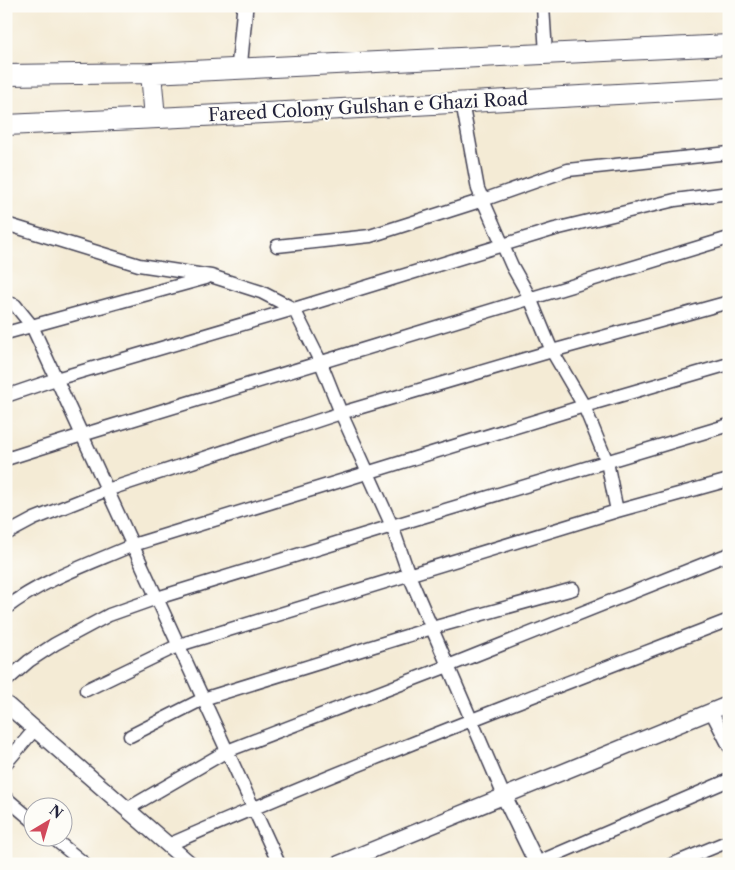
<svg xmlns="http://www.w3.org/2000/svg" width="735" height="870" viewBox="0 0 735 870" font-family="'Libre Caslon Text',serif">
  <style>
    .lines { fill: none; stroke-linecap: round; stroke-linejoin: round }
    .minor-casing { stroke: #424052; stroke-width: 15 }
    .tertiary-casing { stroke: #424052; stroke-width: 18 }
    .primary-casing { stroke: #424052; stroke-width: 22 }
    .minor { stroke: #fff; stroke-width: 12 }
    .tertiary { stroke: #fff; stroke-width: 15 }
    .primary { stroke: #fff; stroke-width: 20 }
    .labels { text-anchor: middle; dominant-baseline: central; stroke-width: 4; stroke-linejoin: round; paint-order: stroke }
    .street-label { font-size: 18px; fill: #22223b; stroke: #fdfcf7 }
  </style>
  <rect width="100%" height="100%" fill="#fdfcf7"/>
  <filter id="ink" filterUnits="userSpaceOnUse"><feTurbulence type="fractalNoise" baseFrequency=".02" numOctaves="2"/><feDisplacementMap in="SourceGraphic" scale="10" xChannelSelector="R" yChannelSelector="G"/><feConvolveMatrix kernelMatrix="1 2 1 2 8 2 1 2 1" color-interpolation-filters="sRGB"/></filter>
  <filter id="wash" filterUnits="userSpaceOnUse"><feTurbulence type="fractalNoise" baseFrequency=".0096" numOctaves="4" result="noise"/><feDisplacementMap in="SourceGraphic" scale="20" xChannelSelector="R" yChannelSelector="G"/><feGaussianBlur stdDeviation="1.12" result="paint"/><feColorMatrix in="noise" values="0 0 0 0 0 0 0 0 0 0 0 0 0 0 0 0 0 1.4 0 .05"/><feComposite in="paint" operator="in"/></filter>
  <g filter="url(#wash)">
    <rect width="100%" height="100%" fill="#f4ebd5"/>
  </g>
  <g filter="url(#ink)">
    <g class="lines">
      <defs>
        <path id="minor" d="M 543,6 L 546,54
          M 462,102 L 478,189 L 512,266 L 530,298 L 552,351 L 584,406 L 607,462 L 617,511
          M 6,224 L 139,265 L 211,276 L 261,292 L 294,309 L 555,229 L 675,200 L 729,193
          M 277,246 L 370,236 L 483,200 L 568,170 L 729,153
          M 6,302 L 15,305 L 32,326 L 279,864
          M 6,333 L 206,278
          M 6,396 L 56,379 L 294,309 L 321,363 L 341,413 L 392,526 L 409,575 L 504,796
          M 6,459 L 82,435 L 729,238
          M 6,534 L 34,519 L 107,490 L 341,413 L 552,351 L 729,302
          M 6,608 C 44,579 90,564 133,545 L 584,406 L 729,364
          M 6,681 L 29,661 L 55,644 L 109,615 L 157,598 L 392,526 L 729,425
          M 86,690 L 179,645 L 617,511 L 729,480
          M 711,711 L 729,746
          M 130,736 L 203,699 L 432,628 L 573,589
          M 6,763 L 35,729
          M 6,798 L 32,820
          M 127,809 L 227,751 L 448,666 L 729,554
          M 53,838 L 85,864
          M 168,845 C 353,764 541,693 729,620
          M 534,864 L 729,780
          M 673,864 L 729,841"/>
        <path id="tertiary" d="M 239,69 L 245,6
          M 6,704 L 190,864
          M 504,796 L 537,864
          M 338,864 L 729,704"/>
        <path id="primary" d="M 151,73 L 155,118
          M 6,75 L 151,73 L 729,45
          M 6,125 L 286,112 L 729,88"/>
      </defs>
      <use href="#minor" class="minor-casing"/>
      <use href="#tertiary" class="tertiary-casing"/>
      <use href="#primary" class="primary-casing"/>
      <use href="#minor" class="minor"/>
      <use href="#tertiary" class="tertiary"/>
      <use href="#primary" class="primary"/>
    </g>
  </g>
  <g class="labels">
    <g class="street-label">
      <text transform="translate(368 107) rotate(-3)">Fareed Colony Gulshan e Ghazi Road</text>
    </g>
  </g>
  <rect width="735" height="870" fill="none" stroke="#fdfcf7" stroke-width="25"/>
  <g transform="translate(48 822) rotate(38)"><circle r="24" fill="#fdfcf7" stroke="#a5a5ac"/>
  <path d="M0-4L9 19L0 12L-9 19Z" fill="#d1495b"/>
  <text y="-8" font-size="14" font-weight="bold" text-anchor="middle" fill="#22223b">N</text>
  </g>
</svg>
